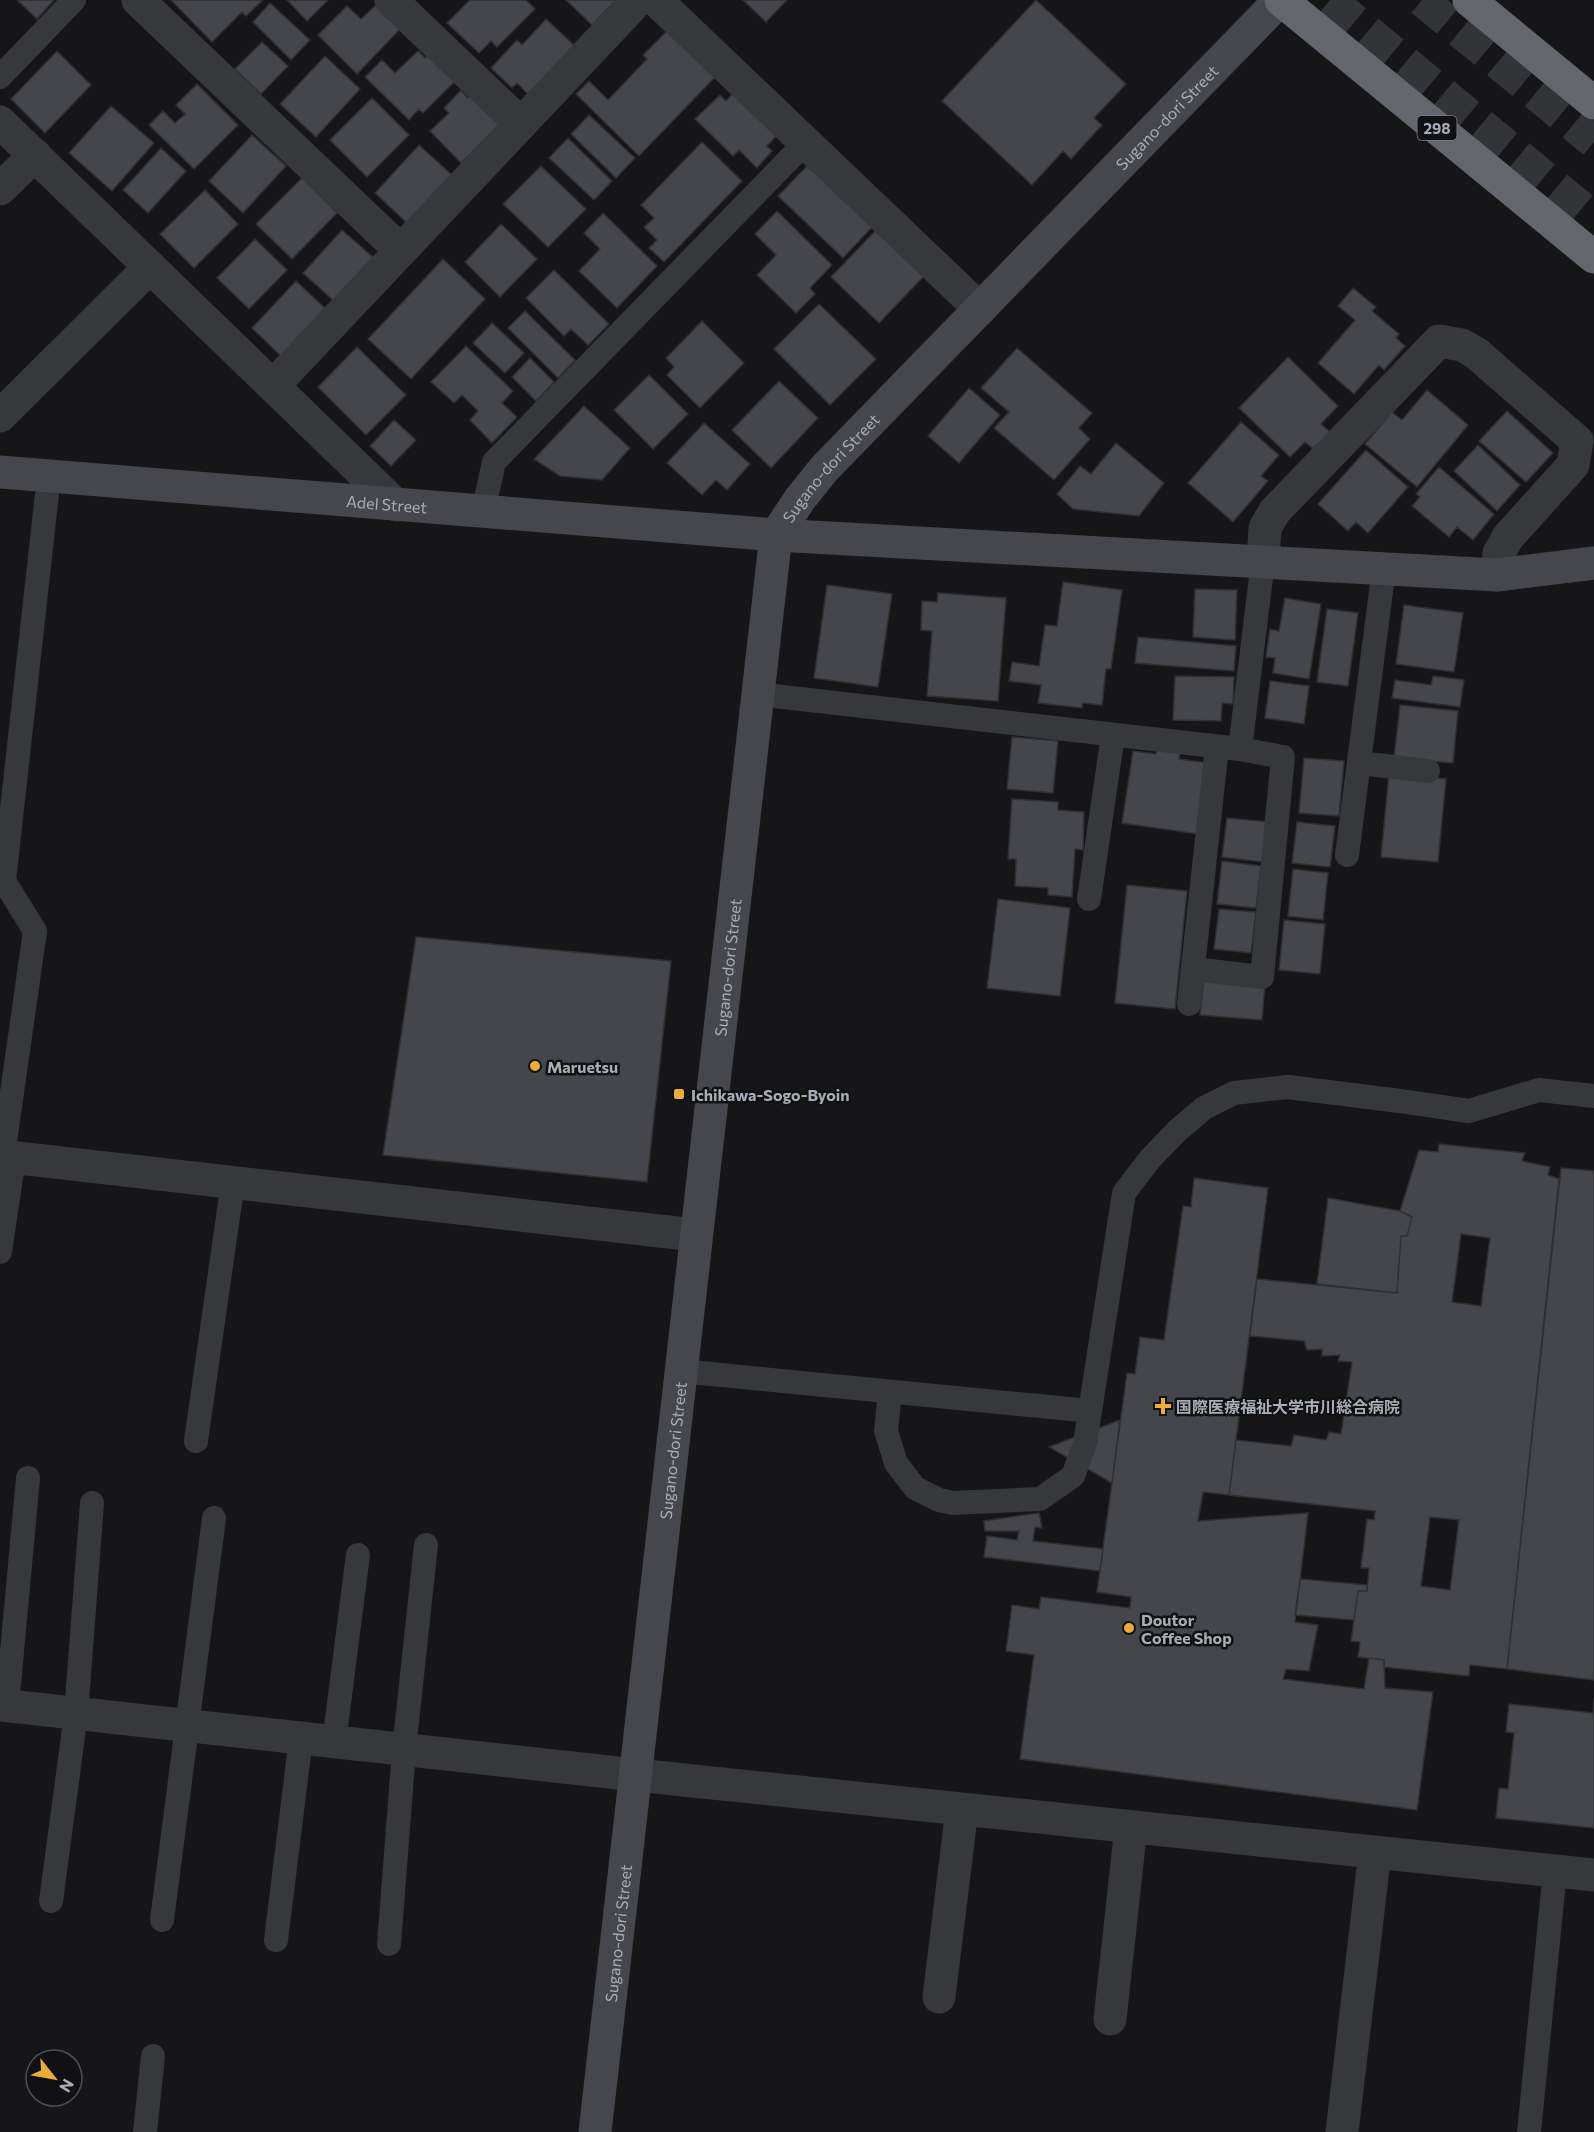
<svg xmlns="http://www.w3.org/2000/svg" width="1594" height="2132" viewBox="0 0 1594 2132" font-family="Commissioner,'Noto Sans JP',sans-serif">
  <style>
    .building { fill: #45464b; stroke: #303033; stroke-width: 1.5; fill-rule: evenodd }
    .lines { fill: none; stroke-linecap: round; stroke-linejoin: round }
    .highway-tunnel { stroke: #333438; stroke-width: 33; stroke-dasharray: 33 16; stroke-linecap: butt }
    .lane { stroke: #37383c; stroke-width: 24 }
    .street { stroke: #37383c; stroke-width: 33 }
    .secondary { stroke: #45474c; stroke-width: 33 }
    .highway { stroke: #63666d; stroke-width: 33 }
    .poi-dot { fill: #ecac39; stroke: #111113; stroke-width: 2 }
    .labels { text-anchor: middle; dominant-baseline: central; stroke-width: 5; stroke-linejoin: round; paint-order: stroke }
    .shield { fill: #111113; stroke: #7b7e86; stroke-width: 1.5 }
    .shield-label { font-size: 15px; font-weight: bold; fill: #a8adb7 }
    .street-label { font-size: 16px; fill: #a8adb7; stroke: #111113 }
    .poi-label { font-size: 16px; font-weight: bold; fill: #a8adb7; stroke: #111113; text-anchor: start }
  </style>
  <rect width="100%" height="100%" fill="#161618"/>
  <path class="building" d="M 17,0 L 54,0 L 37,19 Z
    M 171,0 L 263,0 L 246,16 L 242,12 L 212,42 Z
    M 287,0 L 328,0 L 307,21 Z
    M 470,0 L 526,0 L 535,9 L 497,47 L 491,41 L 479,53 L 447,23 Z
    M 566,0 L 616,0 L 592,25 Z
    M 743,0 L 787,0 L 766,22 Z
    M 1036,0 L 1126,84 L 1094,118 L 1102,125 L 1071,159 L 1063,151 L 1032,185 L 942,101 Z
    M 270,3 L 310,40 L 291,60 L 253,22 Z
    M 376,5 L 400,29 L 357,74 L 318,35 L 347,6 L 361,19 Z
    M 546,19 L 576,47 L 530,96 L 517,83 L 512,88 L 491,68 L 517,40 L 522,45 Z
    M 669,29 L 717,75 L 639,156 L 576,94 L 589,81 L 608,100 L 647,59 L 643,55 Z
    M 262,42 L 288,66 L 261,94 L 235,69 Z
    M 57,51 L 91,85 L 45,133 L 11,99 Z
    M 418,51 L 425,58 L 429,54 L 456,80 L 423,113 L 419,109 L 409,120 L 365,77 L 382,60 L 395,73 Z
    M 325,56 L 360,89 L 316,137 L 280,104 Z
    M 197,84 L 238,125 L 194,169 L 149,125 L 163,111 L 175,123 L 185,114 L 176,105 Z
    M 461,90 L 468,98 L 473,93 L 502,123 L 461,163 L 430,131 L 449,113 L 444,108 Z
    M 736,90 L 780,132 L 767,146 L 772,151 L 757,168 L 739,150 L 733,156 L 695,119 L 720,95 L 726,101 Z
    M 372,98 L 409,135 L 367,177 L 330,140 Z
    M 111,106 L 154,143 L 112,191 L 69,153 Z
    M 589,115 L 635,158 L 616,178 L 571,134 Z
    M 252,135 L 286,166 L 243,213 L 209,181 Z
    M 568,138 L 612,181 L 594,200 L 549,158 Z
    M 702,142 L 742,181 L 664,262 L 649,248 L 657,240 L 644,227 L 654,218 L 641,205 Z
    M 419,145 L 452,175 L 407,223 L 375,193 Z
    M 161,148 L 186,171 L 148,213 L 123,190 Z
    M 811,162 L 875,224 L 843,258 L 778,196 Z
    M 541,166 L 586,209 L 548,247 L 503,204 Z
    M 302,178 L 337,213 L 292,259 L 256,224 Z
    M 205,190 L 238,224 L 194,268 L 160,234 Z
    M 777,211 L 832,265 L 810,288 L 815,294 L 796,313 L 757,275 L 776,255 L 755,234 Z
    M 603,213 L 657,266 L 617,308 L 579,271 L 600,249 L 584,233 Z
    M 501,224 L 537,259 L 500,297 L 465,262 Z
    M 878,228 L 926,274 L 879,323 L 831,277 Z
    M 342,230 L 375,259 L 335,302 L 303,273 Z
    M 255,239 L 287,270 L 249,309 L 217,278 Z
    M 443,259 L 485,299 L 411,379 L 368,339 Z
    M 554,270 L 609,324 L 588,345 L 571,329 L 564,336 L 526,298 Z
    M 296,281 L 329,312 L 284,359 L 252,328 Z
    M 1353,288 L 1376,307 L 1372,311 L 1399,334 L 1396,338 L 1405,346 L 1384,370 L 1379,365 L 1354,394 L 1318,363 L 1355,320 L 1338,306 Z
    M 819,304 L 876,359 L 830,405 L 774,349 Z
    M 525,311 L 575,360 L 558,378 L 508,328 Z
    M 702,321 L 744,363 L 700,408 L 667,375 L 674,367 L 666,358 Z
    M 492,323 L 524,353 L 505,373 L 473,343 Z
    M 466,346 L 513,391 L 502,403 L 517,417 L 492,443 L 470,420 L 478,411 L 462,395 L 454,403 L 431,382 Z
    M 357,347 L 406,395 L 366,435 L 318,387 Z
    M 1017,348 L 1092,413 L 1079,428 L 1090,439 L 1054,480 L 994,428 L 1009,412 L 981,388 Z
    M 1288,357 L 1338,406 L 1321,424 L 1330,432 L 1313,449 L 1305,442 L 1290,457 L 1239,408 Z
    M 530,358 L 554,382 L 536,401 L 512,377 Z
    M 649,375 L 688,414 L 653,449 L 614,410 Z
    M 779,381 L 818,418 L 771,468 L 732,430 Z
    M 969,388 L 1000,415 L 959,463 L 928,436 Z
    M 1427,390 L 1468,425 L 1417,487 L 1365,444 L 1392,412 L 1402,420 Z
    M 584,406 L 630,448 L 602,480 L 560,476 L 534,459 Z
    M 1507,411 L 1553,453 L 1526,482 L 1479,441 Z
    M 394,420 L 416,440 L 391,466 L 370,446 Z
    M 1241,422 L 1279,455 L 1261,476 L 1268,481 L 1233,522 L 1188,483 Z
    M 704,423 L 750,464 L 727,490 L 716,480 L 702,495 L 667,463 Z
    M 1116,443 L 1164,483 L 1139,516 L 1073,509 L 1057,494 L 1080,466 L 1091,474 Z
    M 1478,445 L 1520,485 L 1497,511 L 1454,471 Z
    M 1366,450 L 1408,487 L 1368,533 L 1356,522 L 1348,531 L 1318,504 Z
    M 1439,467 L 1494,514 L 1473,540 L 1457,527 L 1449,537 L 1412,506 L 1420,497 L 1416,494 Z
    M 1063,582 L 1122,590 L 1111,669 L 1106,669 L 1102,705 L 1083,703 L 1082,708 L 1038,703 L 1041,685 L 1009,681 L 1012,662 L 1039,666 L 1045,625 L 1057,626 Z
    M 827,585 L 892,594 L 878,687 L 814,678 Z
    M 1195,589 L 1237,590 L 1235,640 L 1193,637 Z
    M 938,593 L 1006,598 L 998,701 L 927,696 L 932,631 L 921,630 L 922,601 L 937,602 Z
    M 1285,598 L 1321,604 L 1309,679 L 1273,673 L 1275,658 L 1266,657 L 1270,629 L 1279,631 Z
    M 1404,605 L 1463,613 L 1454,672 L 1396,664 Z
    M 1327,609 L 1358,613 L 1348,686 L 1317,682 Z
    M 1138,637 L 1236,646 L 1234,671 L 1135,663 Z
    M 1175,676 L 1234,677 L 1233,704 L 1222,703 L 1221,721 L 1173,720 Z
    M 1433,676 L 1464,680 L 1460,707 L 1392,698 L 1395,680 L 1431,685 Z
    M 1270,681 L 1309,686 L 1304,724 L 1265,718 Z
    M 1400,705 L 1458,711 L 1453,763 L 1394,758 Z
    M 1012,737 L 1058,741 L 1053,793 L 1007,789 Z
    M 1157,747 L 1180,750 L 1179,759 L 1208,763 L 1198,834 L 1122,823 L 1133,751 L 1156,754 Z
    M 1304,758 L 1344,761 L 1339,816 L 1299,813 Z
    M 1389,774 L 1446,779 L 1438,862 L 1381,857 Z
    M 1012,799 L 1058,802 L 1058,810 L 1084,812 L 1083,850 L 1075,849 L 1072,897 L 1048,895 L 1048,888 L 1015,886 L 1016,859 L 1008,859 Z
    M 1227,818 L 1269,822 L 1264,862 L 1222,857 Z
    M 1297,822 L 1335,826 L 1330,867 L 1292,863 Z
    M 1222,861 L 1261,866 L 1256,908 L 1217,904 Z
    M 1293,869 L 1328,873 L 1323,920 L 1288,916 Z
    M 1127,885 L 1187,891 L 1175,1009 L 1115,1003 Z
    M 998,899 L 1070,908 L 1060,996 L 987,988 Z
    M 1219,909 L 1256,912 L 1251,953 L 1214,949 Z
    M 1284,920 L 1325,924 L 1320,974 L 1279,970 Z
    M 416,937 L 671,961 L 647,1182 L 383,1155 Z
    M 1204,978 L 1265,984 L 1262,1020 L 1200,1015 Z
    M 1439,1144 L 1525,1153 L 1522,1161 L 1550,1167 L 1548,1175 L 1559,1179 L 1507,1669 L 1470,1665 L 1469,1676 L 1384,1667 L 1384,1660 L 1358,1657 L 1360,1642 L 1351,1641 L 1354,1620 L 1358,1591 L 1367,1591 L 1369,1568 L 1361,1568 L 1367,1519 L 1374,1520 L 1375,1511 L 1229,1495 L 1236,1440 L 1291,1446 L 1294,1435 L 1326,1440 L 1329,1432 L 1341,1434 L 1352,1362 L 1338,1361 L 1340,1355 L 1322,1356 L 1322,1349 L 1307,1350 L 1304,1341 L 1250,1336 L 1257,1279 L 1397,1293 L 1401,1236 L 1407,1236 L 1412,1217 L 1400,1211 L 1419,1150 L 1438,1152 ZM 1461,1234 L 1490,1238 L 1481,1306 L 1452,1302 ZM 1430,1517 L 1459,1520 L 1450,1590 L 1421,1586 Z
    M 1561,1168 L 1594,1171 L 1594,1680 L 1507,1669 Z
    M 1194,1178 L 1268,1188 L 1229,1495 L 1203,1492 L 1198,1521 L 1308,1513 L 1295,1622 L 1318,1625 L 1309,1671 L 1286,1669 L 1283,1679 L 1364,1689 L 1369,1658 L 1384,1660 L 1385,1688 L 1433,1692 L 1417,1810 L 1020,1759 L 1034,1655 L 1006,1651 L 1012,1605 L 1039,1609 L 1041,1597 L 1130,1608 L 1131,1597 L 1097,1592 L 1127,1373 L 1135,1374 L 1140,1337 L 1164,1340 L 1183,1206 L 1191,1207 Z
    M 1328,1198 L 1400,1211 L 1412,1217 L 1407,1236 L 1401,1236 L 1397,1293 L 1317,1284 Z
    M 1120,1420 L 1112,1483 L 1049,1447 Z
    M 1039,1513 L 1042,1528 L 1035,1527 L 1033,1541 L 1103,1549 L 1100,1571 L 984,1557 L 987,1536 L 1017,1540 L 1019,1531 L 985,1531 L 984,1521 Z
    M 1300,1579 L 1367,1585 L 1367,1591 L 1358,1591 L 1354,1620 L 1295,1615 Z
    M 1594,1698 L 1594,1828 L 1496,1818 L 1499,1788 L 1508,1789 L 1514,1733 L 1506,1732 L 1509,1704 L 1593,1713 Z"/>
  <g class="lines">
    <path class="highway-tunnel" d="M 1330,0 L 1594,218
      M 1422,0 L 1594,142"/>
    <path class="lane" d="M 0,77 L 74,0
      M 483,512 L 494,462 L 806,142
      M 757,694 L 1240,749 L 1283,757 L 1262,977 L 1193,969
      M 1240,749 L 1263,561
      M 1359,763 L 1428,771
      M 1347,855 L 1384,568
      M 1089,899 L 1113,735
      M 1189,1004 L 1217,747
      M 3,1156 L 35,931 L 4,881 L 49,476
      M 0,1252 L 14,1157
      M 680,1371 L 1090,1411
      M 890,1392 L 886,1431 L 896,1463 L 915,1488 L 939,1500 L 953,1503 L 1040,1499 L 1073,1476 L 1085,1443 L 1124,1193 L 1150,1159 L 1177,1131 L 1204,1108 L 1234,1093 L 1288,1087 L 1400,1101 L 1469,1111 L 1539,1090 L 1594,1096
      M 196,1441 L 233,1182
      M 7,1706 L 28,1478
      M 334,1742 L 358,1555
      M 51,1901 L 76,1714 L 92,1503
      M 162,1920 L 214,1518
      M 276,1940 L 301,1738
      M 389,1944 L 404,1750 L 426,1545
      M 145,2132 L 153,2056
      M 1529,2132 L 1555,1871"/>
    <path class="street" d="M 138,0 L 401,251
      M 391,0 L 521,124
      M 656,0 L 980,309
      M 0,122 L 396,505
      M 0,189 L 35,155
      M 273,386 L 638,0
      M 0,416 L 150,267
      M 1263,561 L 1265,528 L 1275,511 L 1439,341 L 1462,345 L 1476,353 L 1577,441 L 1573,465 L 1508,537 L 1499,553 L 1497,575
      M 0,1156 L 695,1235
      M 0,1705 L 636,1775 L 1594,1875
      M 939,1997 L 962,1809
      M 1110,2019 L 1131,1827
      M 1342,2132 L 1375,1852"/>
    <g class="secondary">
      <path id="s1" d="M 0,472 L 776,535 L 1497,575 L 1594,563"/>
      <path id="s2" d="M 595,2132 L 776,535 L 800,499 L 824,469 L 1280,0"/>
    </g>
    <path class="highway" d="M 1281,0 L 1594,257
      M 1469,0 L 1594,103"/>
  </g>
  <g class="poi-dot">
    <circle cx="535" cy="1066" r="6"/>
    <rect x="673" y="1088" width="12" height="12" rx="3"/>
    <path d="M1160 1397h6v6h6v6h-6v6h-6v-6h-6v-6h6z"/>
    <circle cx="1129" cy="1628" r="6"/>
  </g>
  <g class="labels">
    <rect class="shield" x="1417.5" y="116" width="39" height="24" rx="4.5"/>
    <g class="shield-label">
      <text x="1437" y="128">298</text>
    </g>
    <g class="street-label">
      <text stroke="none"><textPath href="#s2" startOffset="2180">Sugano-dori Street</textPath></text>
      <text stroke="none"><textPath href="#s2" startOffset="1694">Sugano-dori Street</textPath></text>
      <text stroke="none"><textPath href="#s1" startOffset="388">Adel Street</textPath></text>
      <text stroke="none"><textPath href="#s2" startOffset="1172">Sugano-dori Street</textPath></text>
      <text stroke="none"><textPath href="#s2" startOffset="686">Sugano-dori Street</textPath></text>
      <text stroke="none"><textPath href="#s2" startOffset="200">Sugano-dori Street</textPath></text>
    </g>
    <g class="poi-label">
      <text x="547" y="1066">Maruetsu</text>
      <text x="691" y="1094">Ichikawa-Sogo-Byoin</text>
      <text x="1176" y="1406">国際医療福祉大学市川総合病院</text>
      <text x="1141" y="1619">Doutor<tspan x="1141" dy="18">Coffee Shop</tspan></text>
    </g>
  </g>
  <g transform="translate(54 2078) rotate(121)"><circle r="28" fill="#111113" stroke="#4d4f55" stroke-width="1.5"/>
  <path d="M0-4.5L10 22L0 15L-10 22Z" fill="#ecac39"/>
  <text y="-9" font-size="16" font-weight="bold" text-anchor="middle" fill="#a8adb7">N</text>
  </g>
</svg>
